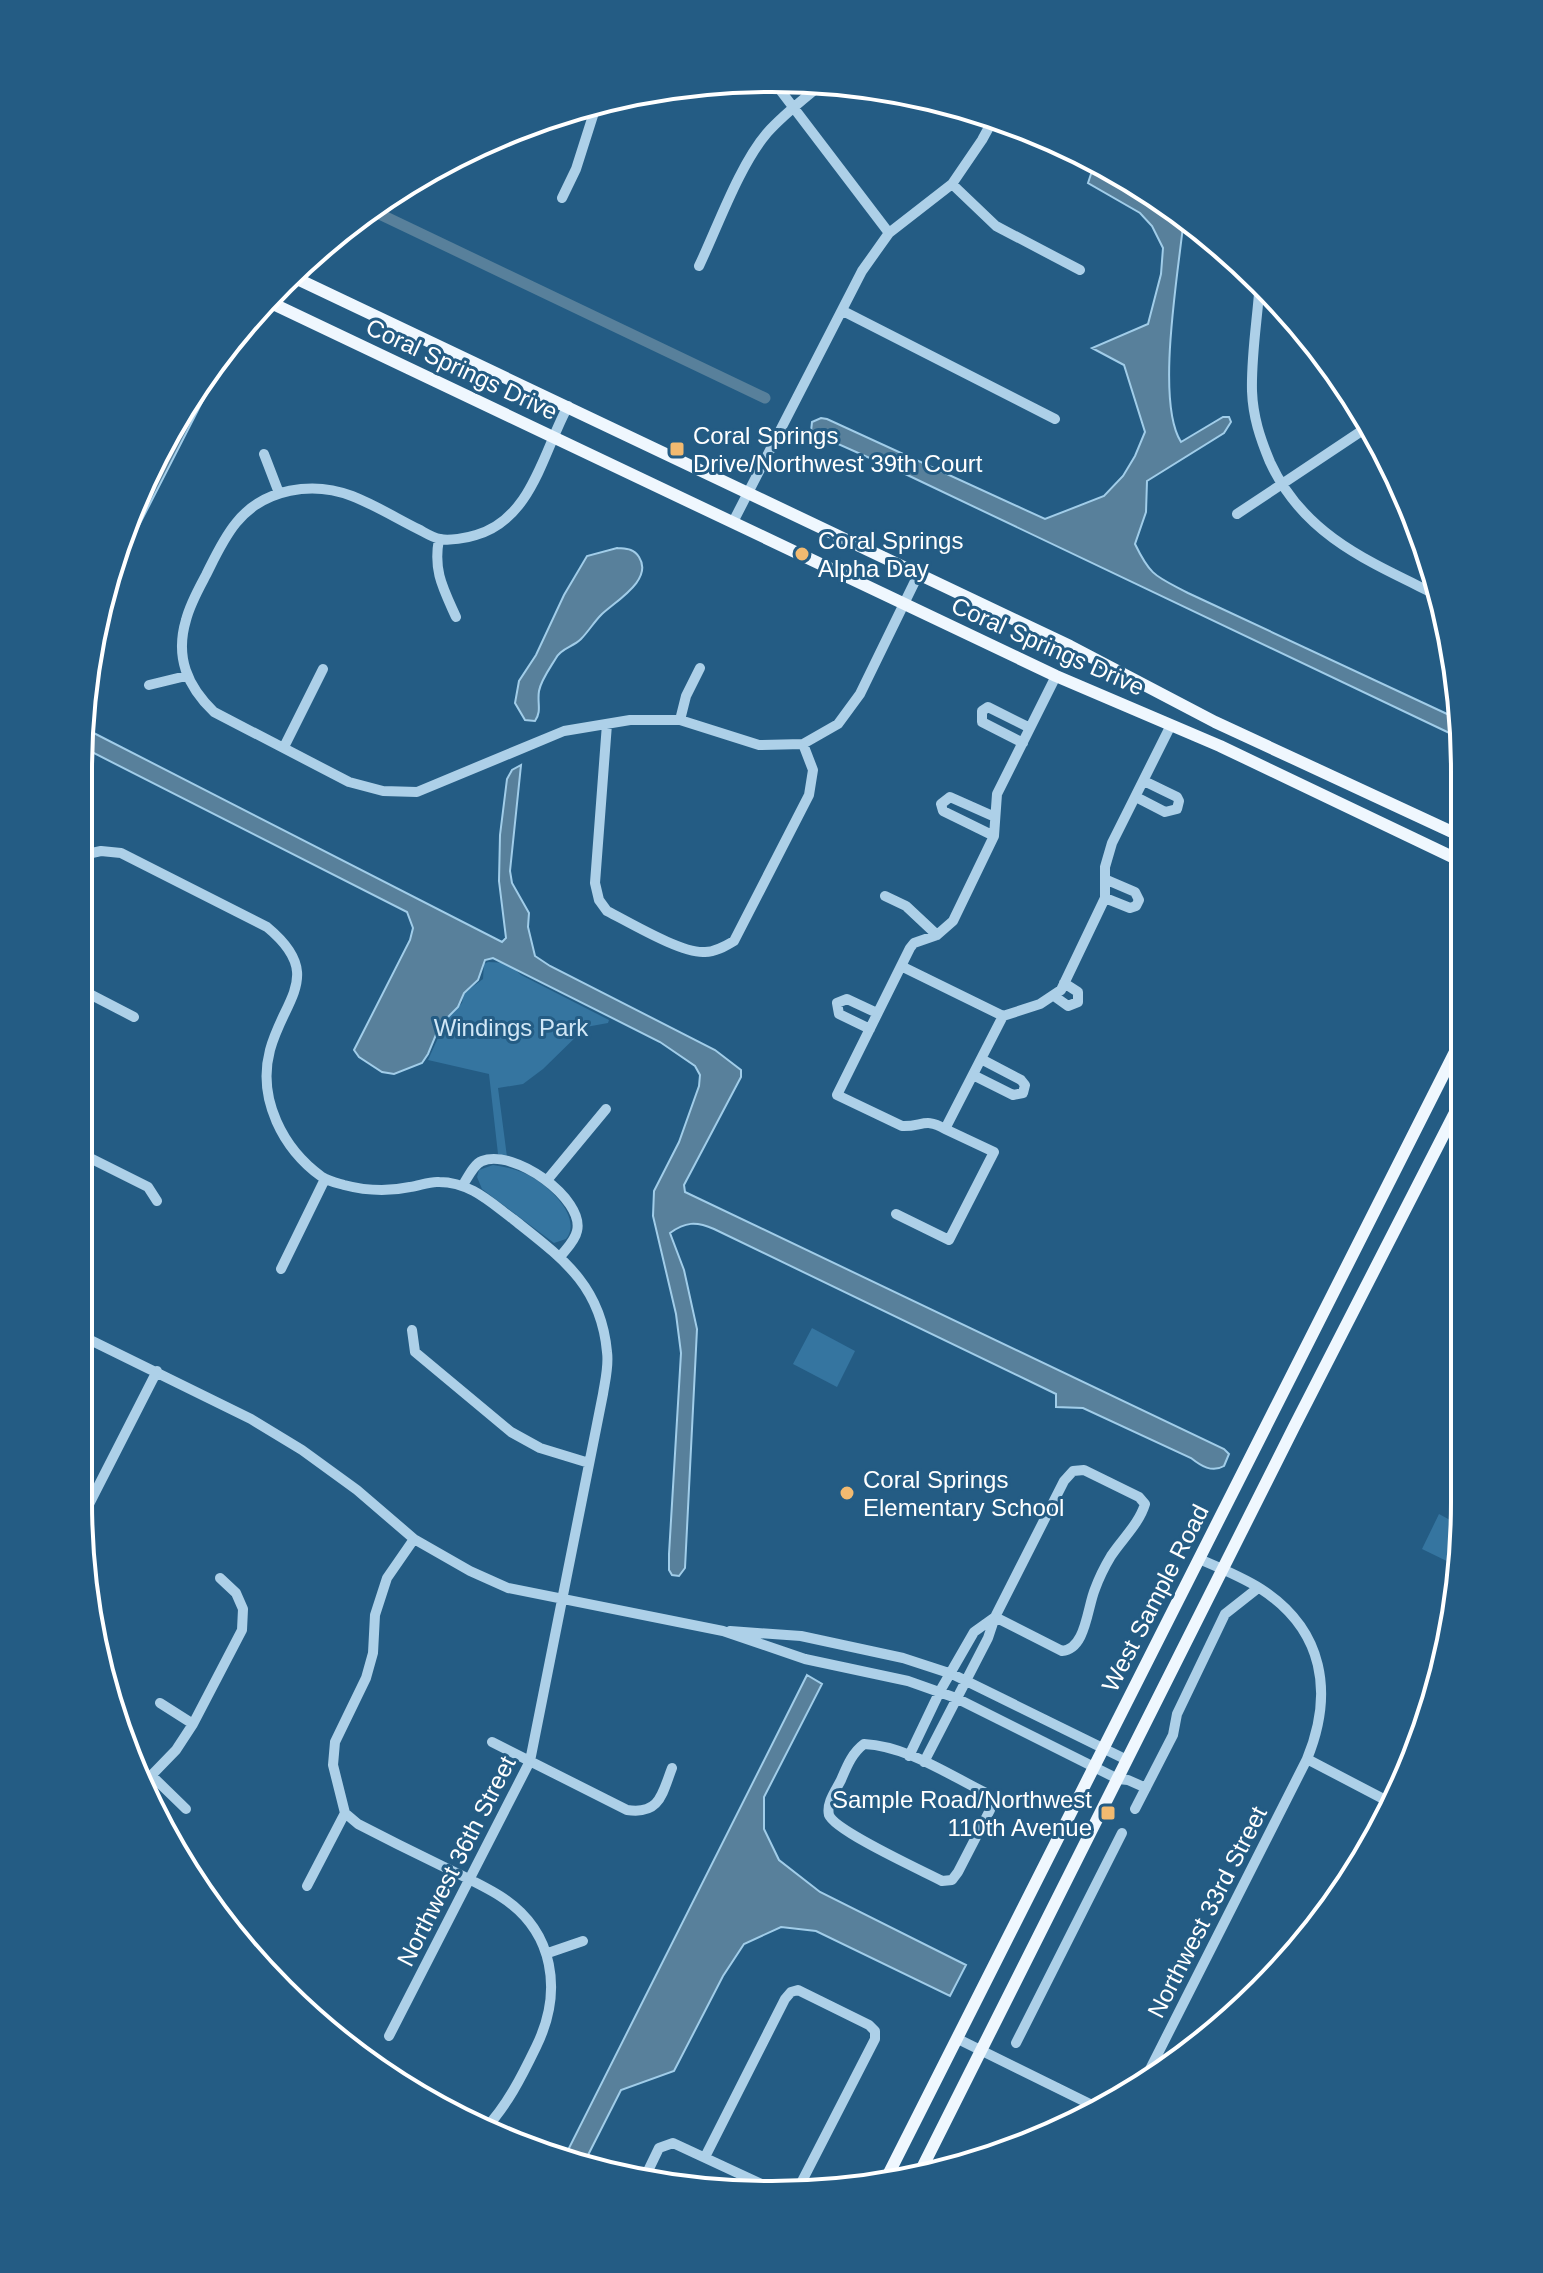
<svg xmlns="http://www.w3.org/2000/svg" width="1543" height="2273" viewBox="0 0 1543 2273" font-family="Helvetica,sans-serif">
  <style>
    .green { fill: #3575a0 }
    .water { fill: #58809b; stroke: #a1cde9; stroke-width: 2 }
    .lines { fill: none; stroke-linecap: round; stroke-linejoin: round }
    .canal { stroke: #58809b; stroke-width: 11 }
    .minor { stroke: #add0e8; stroke-width: 10 }
    .major { stroke: #eff7fe; stroke-width: 12 }
    .poi-dot { fill: #f2ba70; stroke: #245c84; stroke-width: 3 }
    .labels { text-anchor: middle; dominant-baseline: central; stroke-width: 6; stroke-linejoin: round; paint-order: stroke }
    .street-label { font-size: 24px; fill: #fff; stroke: #245c84 }
    .poi-label { font-size: 24px; fill: #fff; stroke: #245c84; text-anchor: start }
    .park-label { font-size: 24px; fill: #d1e7f6; stroke: #245c84 }
    .rim { fill: none; stroke: #fff; stroke-width: 4 }
  </style>
  <rect width="100%" height="100%" fill="#245c84"/>
  <path class="green" d="M 488,962 L 508,963 L 521,975 L 609,1020 L 608,1023 L 586,1027 L 543,1069 L 523,1084 L 498,1088 L 507,1157 L 498,1154 L 489,1074 L 428,1060 L 442,1029 L 440,1025 L 462,1003 L 464,993 L 483,979 L 484,964 Z
    M 493,1165 C 508,1167 523,1171 535,1179 C 553,1190 582,1219 566,1239 L 554,1243 L 482,1189 L 477,1177 L 479,1170 Z
    M 812,1328 L 855,1351 L 837,1387 L 793,1364 Z
    M 1439,1514 L 1463,1527 L 1459,1567 L 1422,1549 Z"/>
  <path class="water" d="M 1095,162 L 1152,197 L 1158,196 L 1184,217 C 1179,269 1155,401 1181,442 L 1223,417 L 1229,417 L 1231,422 L 1224,433 L 1147,481 L 1146,512 L 1135,544 C 1151,577 1156,576 1188,593 L 1460,720 L 1462,739 L 901,472 L 811,432 L 812,422 L 821,418 L 827,419 L 1045,519 L 1104,496 L 1123,476 L 1135,456 L 1145,432 L 1124,365 L 1092,348 L 1148,324 L 1161,274 L 1163,248 L 1152,226 L 1140,213 L 1088,183 Z
    M 220,367 L 109,584 L 137,503 L 174,431 Z
    M 617,548 C 626,549 633,548 639,557 C 654,580 614,602 601,615 C 594,622 588,632 581,639 C 573,647 561,648 556,658 C 550,668 541,680 539,691 C 537,703 542,711 535,721 L 525,720 L 515,703 L 519,681 L 536,655 L 564,595 L 587,556 Z
    M 82,727 L 502,942 L 506,938 L 499,881 L 500,835 L 507,779 L 512,770 L 521,765 L 510,871 L 512,883 L 529,913 L 528,927 L 535,956 L 550,966 L 715,1050 L 741,1070 L 741,1077 L 684,1185 L 685,1192 L 1224,1449 L 1229,1454 L 1224,1466 C 1212,1473 1201,1466 1191,1458 L 1083,1408 L 1056,1407 L 1056,1394 L 714,1229 C 696,1221 685,1222 670,1233 L 684,1270 L 697,1329 L 685,1568 L 679,1576 L 672,1575 L 669,1570 L 669,1554 L 681,1353 L 676,1314 L 653,1216 L 654,1191 L 679,1142 L 699,1086 L 700,1075 L 695,1066 L 660,1042 L 493,958 L 485,960 L 478,980 L 464,993 L 458,1007 L 440,1025 L 428,1054 L 422,1063 L 394,1074 L 382,1072 L 359,1057 L 354,1050 L 410,940 L 413,928 L 407,912 L 80,746 Z
    M 807,1675 L 822,1684 L 764,1797 L 764,1829 L 779,1860 L 820,1892 L 966,1965 L 950,1996 L 816,1931 L 781,1927 L 744,1944 L 723,1976 L 674,2071 L 621,2090 L 585,2161 L 565,2156 Z"/>
  <g class="lines">
    <path class="canal" d="M 369,209 L 765,398"/>
    <path class="minor" d="M 771,78 L 889,233
      M 952,184 L 996,226 L 1080,270
      M 562,198 L 576,169 L 597,103
      M 699,266 C 718,226 739,166 767,133 C 784,114 804,99 823,83
      M 1260,280 C 1258,316 1251,354 1252,391 C 1253,417 1260,438 1270,462 C 1304,536 1370,562 1439,596
      M 843,311 L 1055,419
      M 568,406 C 543,452 532,519 476,535 C 467,538 449,541 440,539 C 433,538 424,532 418,529 C 396,518 375,505 352,496 C 313,481 264,488 236,523 C 223,539 215,557 206,575 C 198,590 190,604 186,620 C 175,657 187,686 214,712 L 349,782 L 383,791 L 417,792 L 564,731 L 630,720 L 680,720 L 759,745 L 803,744 L 838,724 L 860,694 L 918,575
      M 264,454 L 279,493
      M 1237,514 L 1369,426
      M 733,522 L 862,271 L 889,233 L 952,184 L 982,140 L 994,118
      M 439,539 C 433,571 443,588 456,617
      M 149,685 L 186,676
      M 680,720 L 686,696 L 700,668
      M 607,724 L 595,883 L 599,900 L 607,911 C 629,922 682,954 705,952 C 715,952 724,947 734,941 L 809,795 L 813,770 L 803,744
      M 1023,743 L 982,722 L 982,711 L 988,707 L 1030,728
      M 284,747 L 323,669
      M 1136,797 L 1165,812 L 1177,809 L 1179,801 L 1177,797 L 1144,781
      M 994,836 L 943,811 L 941,804 L 950,797 L 995,817
      M 78,839 L 84,853
      M 78,856 L 101,851 L 121,853 L 267,927 C 325,975 284,998 270,1050 C 257,1099 283,1149 322,1177 C 328,1181 337,1183 344,1185 C 367,1191 387,1192 410,1187 C 419,1186 430,1181 439,1182 C 470,1182 490,1202 513,1219 C 562,1258 601,1285 607,1352 C 609,1366 605,1381 603,1394 L 530,1761 L 389,2036
      M 885,896 L 906,906 L 937,935
      M 1105,898 L 1130,908 L 1136,906 L 1139,900 L 1135,892 L 1107,880
      M 901,966 L 1003,1016
      M 78,988 L 134,1017
      M 1054,996 L 1068,1006 L 1078,1002 L 1078,992 L 1064,983
      M 870,1029 L 839,1014 L 837,1003 L 847,999 L 877,1013
      M 973,1075 L 1013,1095 L 1023,1093 L 1025,1085 L 1021,1080 L 981,1059
      M 945,1129 C 925,1117 922,1127 902,1126 L 837,1095 L 910,948 L 914,943 L 937,935 L 953,921 L 994,836 L 997,794 L 1056,676
      M 78,1152 L 148,1187 L 157,1201
      M 548,1179 L 606,1109
      M 463,1185 C 468,1177 474,1164 482,1161 C 514,1148 585,1199 577,1231 C 575,1241 566,1249 560,1257
      M 896,1214 L 949,1240 L 994,1152 L 945,1129 L 1003,1016 L 1040,1004 L 1061,990 L 1105,898 L 1105,867 L 1112,843 L 1171,725
      M 281,1269 L 325,1179
      M 412,1330 L 415,1352 L 511,1432 L 540,1448 L 589,1463
      M 78,1334 L 251,1419 L 302,1450 L 357,1490 L 414,1539 L 470,1571 L 508,1588 L 723,1631 L 805,1659 L 908,1681 L 956,1698 L 1118,1779 L 1128,1780 L 1146,1788
      M 81,1520 L 157,1371
      M 1199,1559 C 1220,1568 1242,1577 1261,1589 C 1324,1630 1334,1693 1307,1759 L 1395,1805
      M 730,1631 L 801,1636 L 903,1658 L 952,1674 L 1127,1760
      M 160,1703 L 193,1724
      M 492,1742 L 627,1810 C 660,1815 662,1794 672,1768
      M 864,1744 C 907,1746 949,1775 986,1793 L 991,1801 L 990,1810 L 958,1872 L 952,1880 L 942,1881 C 923,1871 835,1831 829,1815 C 826,1803 836,1790 841,1780 C 847,1766 852,1753 864,1744 Z
      M 909,1756 L 940,1691 L 974,1632 L 995,1617
      M 924,1762 L 988,1638 L 995,1617 L 1064,1481 L 1073,1471 L 1084,1470 L 1139,1497 L 1145,1504 C 1139,1524 1122,1539 1111,1556 C 1105,1566 1099,1578 1095,1589 C 1087,1608 1086,1649 1062,1651 L 995,1617
      M 152,1776 L 186,1809
      M 144,1783 L 176,1750 L 193,1724 L 242,1630 L 243,1609 L 236,1593 L 220,1578
      M 1135,1809 L 1173,1735 L 1177,1714 L 1225,1614 L 1258,1588
      M 345,1813 L 358,1824 C 385,1838 413,1852 440,1865 C 460,1875 481,1884 500,1896 C 555,1931 563,1992 536,2047 C 522,2076 507,2106 484,2130
      M 345,1813 L 333,1765 L 335,1742 L 366,1678 L 373,1653 L 375,1615 L 387,1578 L 414,1539
      M 307,1886 L 345,1813
      M 548,1953 L 583,1941
      M 958,2039 L 1100,2109
      M 1016,2043 L 1122,1833
      M 1143,2083 L 1307,1759
      M 705,2157 L 785,1999 L 791,1992 L 798,1990 L 869,2025 L 875,2031 L 875,2039 L 798,2189
      M 646,2175 L 659,2148 L 673,2143 L 774,2190"/>
    <path class="major" d="M 289,275 L 1070,646 L 1215,722 L 1465,838
      M 267,301 L 1056,676 L 1220,746 L 1465,863
      M 917,2178 L 1294,1427 L 1465,1093
      M 884,2183 L 1465,1032"/>
  </g>
  <g class="poi-dot">
    <rect x="669" y="441" width="16" height="16" rx="4"/>
    <circle cx="802" cy="554" r="8"/>
    <circle cx="847" cy="1493" r="8"/>
    <rect x="1100" y="1805" width="16" height="16" rx="4"/>
  </g>
  <g class="labels">
    <g class="street-label">
      <text transform="translate(462 369) rotate(25)">Coral Springs Drive</text>
      <text transform="translate(1048 646) rotate(24)">Coral Springs Drive</text>
      <text transform="translate(1155 1598) rotate(-63)">West Sample Road</text>
      <text transform="translate(456 1861) rotate(-63)">Northwest 36th Street</text>
      <text transform="translate(1207 1912) rotate(-63)">Northwest 33rd Street</text>
    </g>
    <g class="poi-label">
      <text x="693" y="435">Coral Springs<tspan x="693" dy="28">Drive/Northwest 39th Court</tspan></text>
      <text x="818" y="540">Coral Springs<tspan x="818" dy="28">Alpha Day</tspan></text>
      <text x="863" y="1479">Coral Springs<tspan x="863" dy="28">Elementary School</tspan></text>
      <text x="1092" y="1799" text-anchor="end">Sample Road/Northwest<tspan x="1092" dy="28">110th Avenue</tspan></text>
    </g>
    <g class="park-label">
      <text x="511" y="1027">Windings Park</text>
    </g>
  </g>
  <path d="M0 0H1543V2273H0ZM771 92H772A679 679 0 0 1 1451 771V1502A679 679 0 0 1 772 2181H771A679 679 0 0 1 92 1502V771A679 679 0 0 1 771 92Z" fill="#245c84" fill-rule="evenodd"/>
  <path class="rim" d="M771 92H772A679 679 0 0 1 1451 771V1502A679 679 0 0 1 772 2181H771A679 679 0 0 1 92 1502V771A679 679 0 0 1 771 92Z"/>
</svg>
